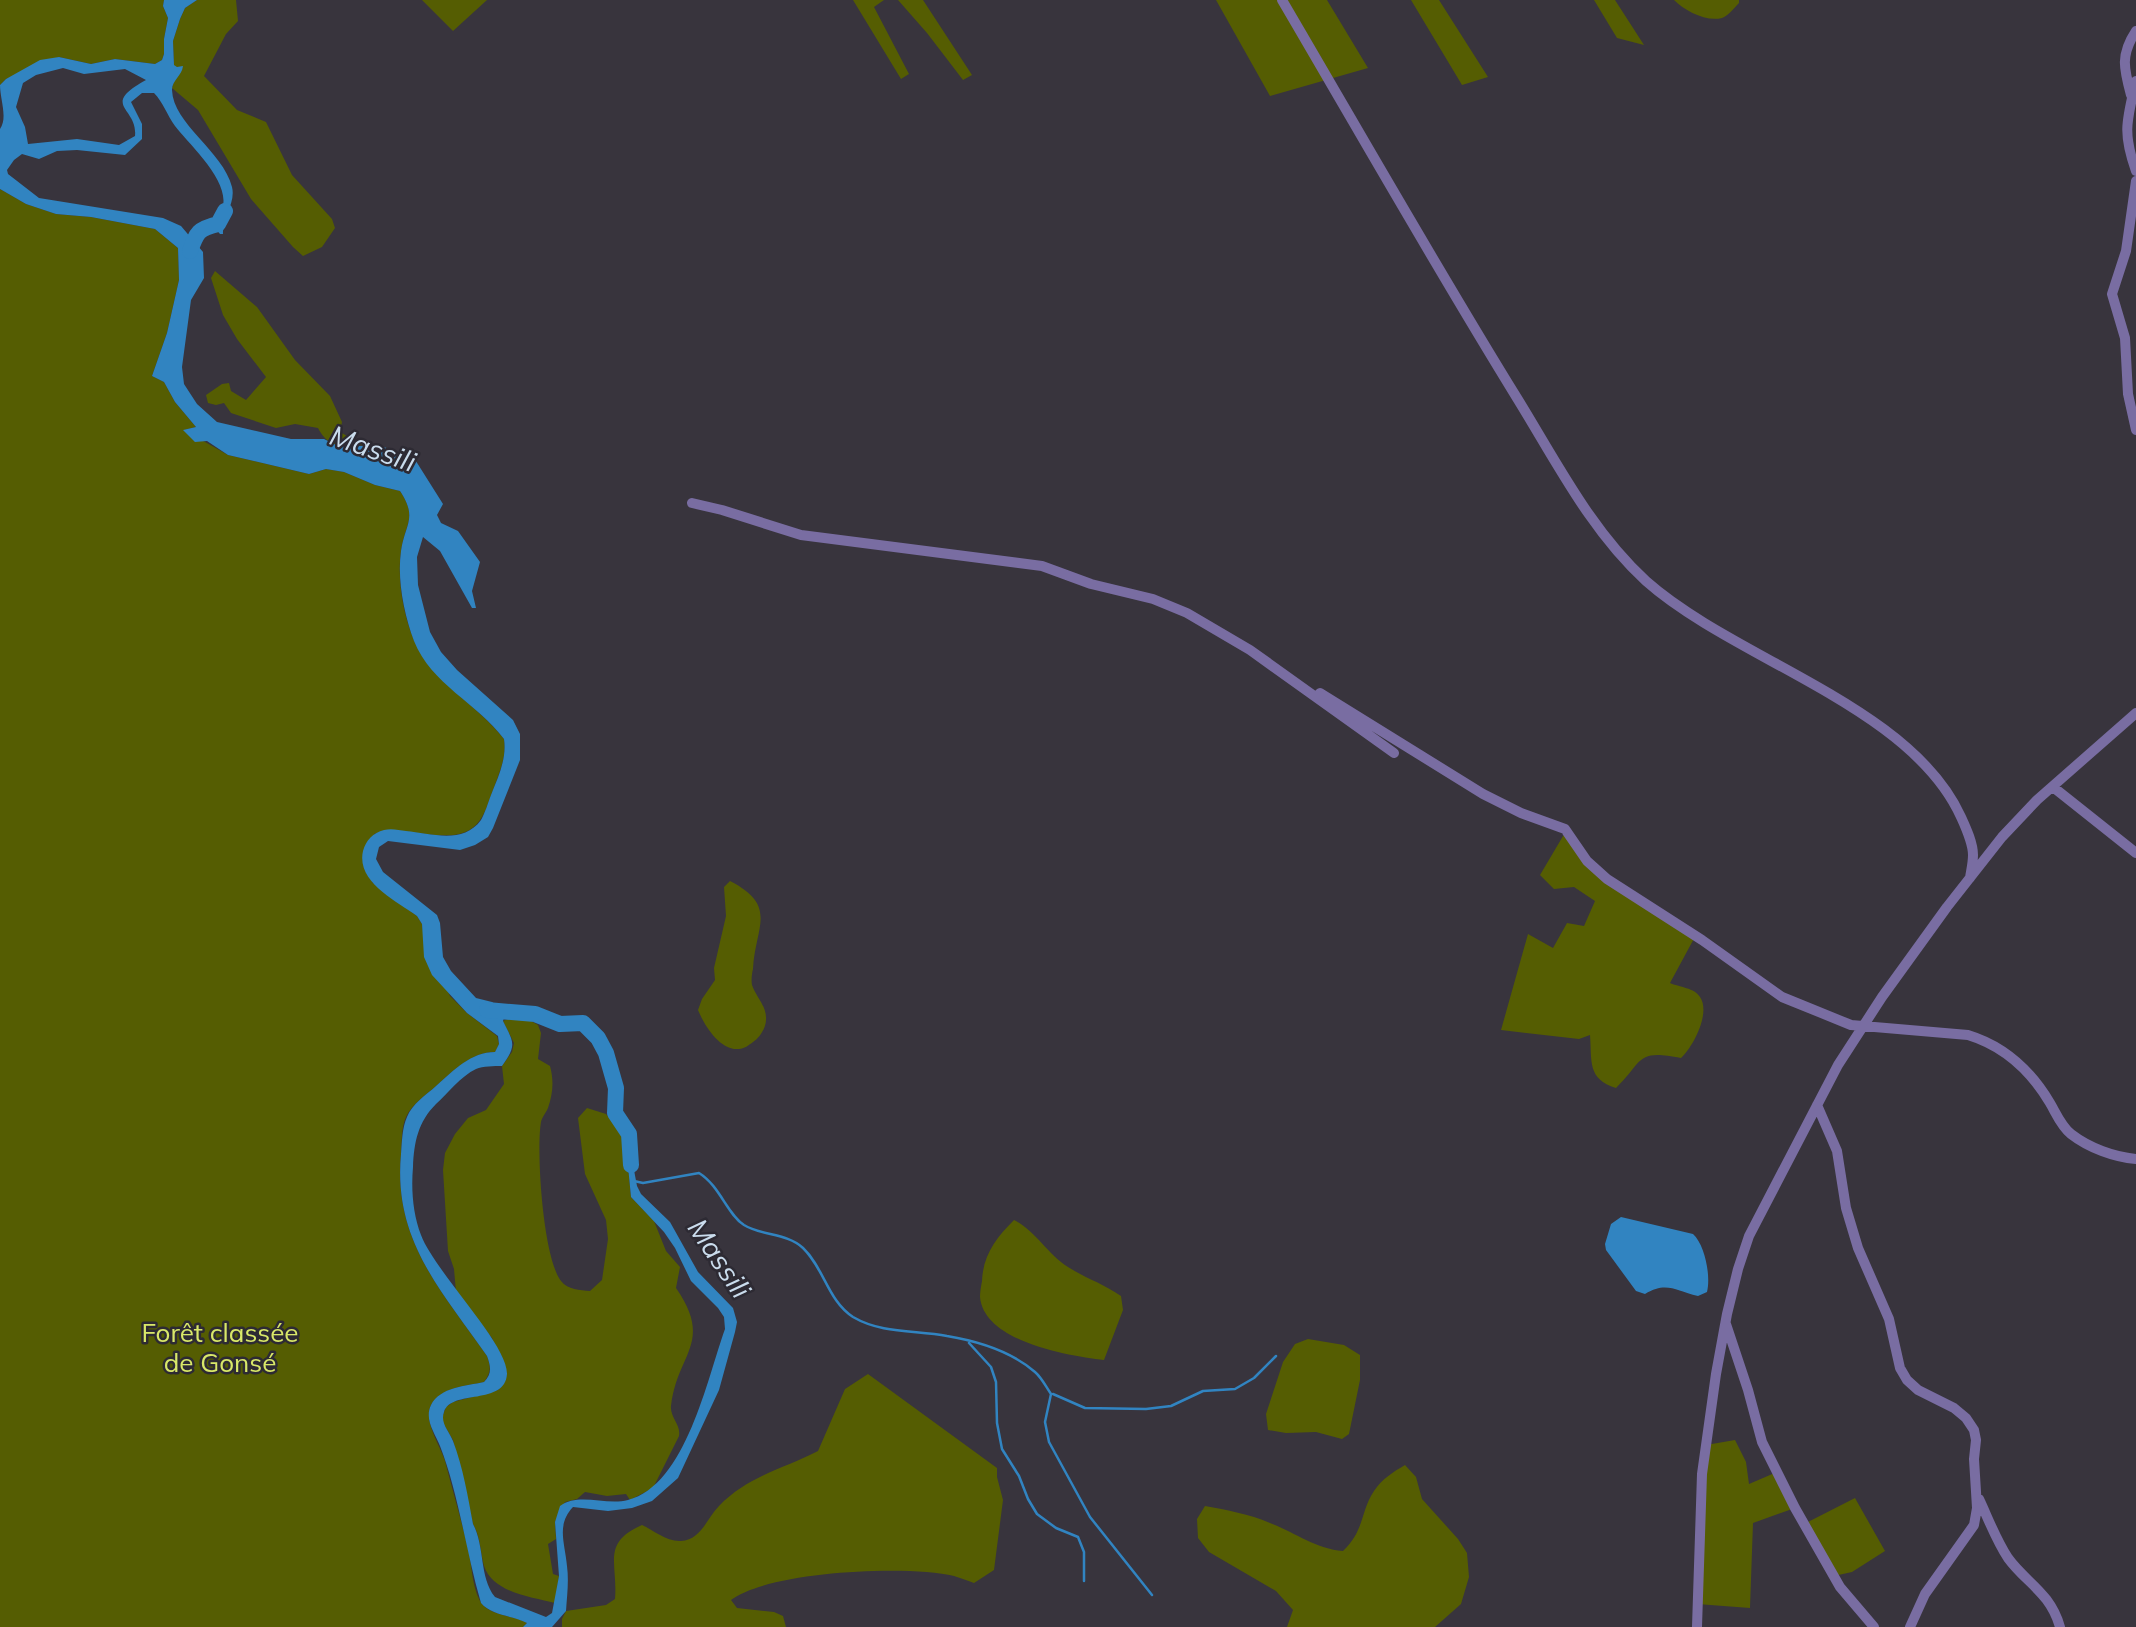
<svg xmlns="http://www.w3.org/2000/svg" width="2136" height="1627" viewBox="0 0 2136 1627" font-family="Mulish,sans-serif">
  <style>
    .green { fill: #555d02 }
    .water { fill: #3184c1; fill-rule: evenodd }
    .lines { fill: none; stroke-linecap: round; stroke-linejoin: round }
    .stream { stroke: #3184c1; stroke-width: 2.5 }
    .river { stroke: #3184c1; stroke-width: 16 }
    .minor { stroke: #796da2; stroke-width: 10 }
    .labels { text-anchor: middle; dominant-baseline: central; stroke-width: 5; stroke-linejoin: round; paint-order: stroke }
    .park-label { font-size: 26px; fill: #d9e869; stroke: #2d2a33 }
    .water-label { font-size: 28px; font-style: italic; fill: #cadced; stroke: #2d2a33 }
  </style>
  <rect width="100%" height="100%" fill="#38343d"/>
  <path class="green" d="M 0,0 L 164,0 L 163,6 L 168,18 L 164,39 L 164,54 L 162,60 L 155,64 L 115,59 L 91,64 L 59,57 L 6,79 L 0,85 Z
    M 197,0 L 236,0 L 238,21 L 226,34 L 204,76 L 237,110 L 266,122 L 292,175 L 332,219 L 335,228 L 322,247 L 303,256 L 293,247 L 251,199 L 198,110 L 172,88 L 177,67 L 174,66 L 173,41 L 180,19 L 185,8 Z
    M 422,0 L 487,0 L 453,31 Z
    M 853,0 L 884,0 L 874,7 L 909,74 L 901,79 Z
    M 898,0 L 923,0 L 972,75 L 963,80 L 927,33 Z
    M 1216,0 L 1327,0 L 1368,68 L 1270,96 Z
    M 1411,0 L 1439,0 L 1488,77 L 1462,85 Z
    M 1594,0 L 1615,0 L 1644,45 L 1617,38 Z
    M 1674,0 L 1739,0 L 1739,3 C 1734,8 1728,16 1722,18 C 1706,22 1685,11 1674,0 Z
    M 0,189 L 26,204 L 56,214 L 91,217 L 155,229 L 178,248 L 179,280 L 167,333 L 152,376 L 164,382 L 175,402 L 196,427 L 184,430 L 228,455 L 309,474 L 326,469 L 344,472 L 375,485 L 400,491 C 418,518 405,523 401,551 C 397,579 403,614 414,640 C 433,683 476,703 504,739 C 507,757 499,773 493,790 C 489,800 486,812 480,820 C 458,852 407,822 374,834 L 372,882 L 417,916 L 422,924 L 424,937 L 450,996 L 467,1013 L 497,1036 L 499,1044 L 495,1052 C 472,1051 452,1072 436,1086 C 426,1095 412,1104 406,1117 C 401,1128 402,1142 401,1154 C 393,1240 441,1290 487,1356 C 491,1368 491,1372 484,1382 C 466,1386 441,1387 431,1405 C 423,1421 440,1445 445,1461 C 452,1488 460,1516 467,1544 C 472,1562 471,1584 480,1601 C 488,1616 514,1615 527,1623 L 523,1627 L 0,1627 Z
    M 215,271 L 257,307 L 295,360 L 330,396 L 342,422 L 340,432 L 363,445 C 342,446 329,449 318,428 L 295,424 L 276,428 L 231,413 L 224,403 L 216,405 L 208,403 L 206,395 L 222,384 L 229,383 L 231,391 L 246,400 L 266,377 L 237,339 L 223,315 L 211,278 Z
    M 1566,831 L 1584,856 L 1609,877 L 1697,933 L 1670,983 C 1679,987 1695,988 1700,997 C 1711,1013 1693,1047 1681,1058 C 1635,1049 1644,1061 1616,1088 C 1587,1079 1592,1061 1590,1035 L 1579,1039 L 1501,1030 L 1528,934 L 1553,948 L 1567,923 L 1584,926 L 1595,901 L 1574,887 L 1554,889 L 1540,875 Z
    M 730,881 C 779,906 755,927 753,969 C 752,973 751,980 752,985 C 756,997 767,1006 766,1020 C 766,1027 760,1038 753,1042 C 749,1045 744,1049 739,1049 C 720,1051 704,1025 698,1010 L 702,999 L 715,980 L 714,968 L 726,916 L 724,887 Z
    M 516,1016 L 526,1018 L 538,1025 L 541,1033 L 538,1059 L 550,1066 C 554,1081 553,1093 548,1108 C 546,1113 542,1117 541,1122 C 536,1151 543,1258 561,1281 C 568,1290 580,1290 590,1291 L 602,1280 L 608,1239 L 606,1220 L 585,1174 L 578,1118 L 587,1108 L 606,1114 L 620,1131 L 626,1146 L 631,1197 L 654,1221 L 666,1251 L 680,1267 L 676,1288 C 714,1343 677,1353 671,1406 C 670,1418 681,1424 679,1436 L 653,1488 L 630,1500 L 626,1494 L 607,1496 L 585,1492 L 577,1499 L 565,1502 L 555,1522 L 556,1539 L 548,1544 L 553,1574 L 559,1576 L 555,1603 C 532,1597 493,1593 484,1566 C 480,1551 481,1538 473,1524 L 453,1440 L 443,1423 L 443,1415 L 446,1407 L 453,1402 L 498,1390 L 504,1383 L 507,1374 L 492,1338 L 456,1292 L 454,1269 L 448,1251 L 443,1170 L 445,1153 L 455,1134 L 468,1118 L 486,1110 L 504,1084 L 502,1066 L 512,1052 L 514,1043 L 503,1021 Z
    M 1014,1220 C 1036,1231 1047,1254 1068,1267 C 1085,1278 1104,1284 1121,1296 L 1123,1310 L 1104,1360 C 1069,1356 984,1342 980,1297 C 980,1292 981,1286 982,1281 C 983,1255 996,1238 1014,1220 Z
    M 1308,1339 L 1344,1345 L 1360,1355 L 1360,1380 L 1349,1434 L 1342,1439 L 1316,1432 L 1286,1433 L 1268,1430 L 1266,1414 L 1283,1362 L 1295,1344 Z
    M 868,1374 L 997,1468 L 997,1477 L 1003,1500 L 994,1570 L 974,1583 C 968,1581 961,1578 954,1576 C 907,1565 769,1571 731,1600 L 737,1608 L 774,1612 L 783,1616 L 786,1627 L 562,1627 L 562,1619 L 566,1611 L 606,1605 L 615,1599 C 618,1563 601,1543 642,1525 C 653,1530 667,1542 681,1541 C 701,1540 707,1518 719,1506 C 748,1476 783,1469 818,1451 L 845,1389 Z
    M 1735,1440 L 1746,1462 L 1749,1484 L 1777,1472 L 1795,1508 L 1753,1523 L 1750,1608 L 1697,1604 L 1706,1445 Z
    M 1405,1465 L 1416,1477 L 1422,1499 L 1458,1539 L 1467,1553 L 1469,1577 L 1461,1604 L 1435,1627 L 1287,1627 L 1293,1610 L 1276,1591 L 1209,1552 L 1198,1538 L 1197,1519 L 1205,1506 C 1227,1510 1249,1514 1270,1523 C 1294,1532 1316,1549 1343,1551 C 1365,1530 1360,1512 1374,1491 C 1382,1479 1393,1472 1405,1465 Z
    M 1855,1498 L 1885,1551 L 1852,1572 L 1834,1576 L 1804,1524 Z"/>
  <path class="water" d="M 164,0 L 197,0 L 185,8 L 180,19 L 173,41 L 174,65 L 177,67 L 183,66 C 182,76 172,80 172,90 C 173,124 223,151 232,187 C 236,203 222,218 223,234 L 220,234 L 210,222 C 250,198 190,146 175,126 C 167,115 163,102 154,93 L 142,93 L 131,102 L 142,124 L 142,139 L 125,155 L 77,150 L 57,151 L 39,159 L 22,154 L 14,160 L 7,170 L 8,174 L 39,198 L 163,218 L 181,226 L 203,252 L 204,278 L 191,300 L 182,367 L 184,384 L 197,404 L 217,422 L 291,439 L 324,439 L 338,446 L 381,446 L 414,458 L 443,504 L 437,515 L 441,523 L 458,531 L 480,562 L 472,591 L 476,608 L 472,608 L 440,551 L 423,537 L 417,557 L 418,585 L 430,632 L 441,652 L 457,670 L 513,720 L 520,734 L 520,760 L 493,828 L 488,837 L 475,845 L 460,850 L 388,841 L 379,847 L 376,859 L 383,872 L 437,915 L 440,923 L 443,957 L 451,971 L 476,998 L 492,1002 L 506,1011 L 503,1021 C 514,1043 517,1045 502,1066 C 494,1066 483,1066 476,1069 C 461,1076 448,1093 436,1104 C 418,1122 414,1142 413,1167 C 411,1190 413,1214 421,1235 C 435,1272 508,1344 507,1374 C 505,1406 451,1389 444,1412 C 440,1423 449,1431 453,1441 C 463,1467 468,1497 473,1524 C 485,1546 479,1577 495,1597 L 546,1617 L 552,1613 L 559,1576 L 555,1522 L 560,1506 C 579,1492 606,1506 628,1500 C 686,1485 707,1379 725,1329 L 724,1317 L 718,1308 L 691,1281 L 675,1248 L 664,1232 L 631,1197 L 626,1146 L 633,1141 L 634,1170 L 637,1186 L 641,1194 L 670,1222 L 698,1272 L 733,1308 L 737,1322 L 735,1332 L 719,1390 L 678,1478 L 652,1501 L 632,1508 L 608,1511 L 573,1507 C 556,1525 565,1543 567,1566 C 569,1581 567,1596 566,1611 L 552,1627 L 523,1627 L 527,1623 C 512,1615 492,1616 481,1603 C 466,1552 459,1495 440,1446 C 435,1433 424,1420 431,1405 C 440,1387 466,1386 484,1382 C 492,1374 491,1367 487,1356 C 441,1290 393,1240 401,1154 C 402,1142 402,1128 407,1117 C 412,1104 426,1095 436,1086 C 454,1070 471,1052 495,1052 L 499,1044 L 498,1036 L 467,1013 L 432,975 L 424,957 L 422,924 L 417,916 C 396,901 356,882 363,851 C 366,840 373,833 384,830 C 391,828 399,830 406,831 C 430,833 463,845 481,820 C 485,813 488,803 491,795 C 498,777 507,759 504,739 C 477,703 431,684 414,641 C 404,614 397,580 401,551 C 405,524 418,518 400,491 L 375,485 L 344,472 L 326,469 L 309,474 L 228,455 L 207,441 L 195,442 L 183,430 L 196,427 L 175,402 L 164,382 L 152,376 L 167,333 L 179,280 L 178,248 L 155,229 L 91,217 L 56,214 L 26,204 L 0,189 L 0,129 C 8,118 0,99 0,85 L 6,79 L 40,60 L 59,57 L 91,64 L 115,59 L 155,64 L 162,60 L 164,54 L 164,39 L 168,18 L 163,6 ZM 63,68 L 84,74 L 125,69 L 146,80 C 99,106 138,107 135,136 L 119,145 L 77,139 L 28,144 L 25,127 L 16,107 L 23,83 L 36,75 Z
    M 1621,1217 L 1693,1234 C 1705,1245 1711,1276 1707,1292 L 1698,1296 C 1675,1291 1667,1281 1645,1294 L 1636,1291 L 1606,1250 L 1605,1244 L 1611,1224 Z"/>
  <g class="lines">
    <path class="stream" d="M 634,1181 L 643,1183 L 699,1173 C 720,1186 727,1214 744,1225 C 762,1236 787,1233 803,1248 C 824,1268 828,1301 853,1317 C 882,1334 916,1330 947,1336 C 977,1341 1012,1352 1035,1372 C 1042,1378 1046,1387 1051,1394 L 1045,1422 L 1049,1442 L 1090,1517 L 1152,1595
      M 969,1343 L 991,1367 L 996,1382 L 997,1423 L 1002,1449 L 1019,1476 L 1028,1499 L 1037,1514 L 1056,1528 L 1078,1537 L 1084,1552 L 1084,1581
      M 1053,1394 L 1085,1408 L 1146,1409 L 1171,1406 L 1203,1391 L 1235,1389 L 1254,1378 L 1276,1356"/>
    <path class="river" d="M 190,251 C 197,232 198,229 218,224 L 225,211
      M 487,1010 L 535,1014 L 560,1024 L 583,1023 L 598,1038 L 606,1053 L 616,1088 L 615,1113 L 629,1134 L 631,1165"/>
    <path class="minor" d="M 1282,0 C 1360,133 1436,267 1517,398 C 1556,461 1591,531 1646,581 C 1735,660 1911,706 1961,817 C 1966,828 1973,843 1973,855 C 1973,863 1971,871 1970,878
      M 2136,81 C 2127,120 2122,132 2136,171
      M 2131,95 C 2124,69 2120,55 2136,31
      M 2136,181 L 2126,251 L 2112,294 L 2125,338 L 2128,394 L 2136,430
      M 692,503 L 722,510 L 801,535 L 1042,566 L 1091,584 L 1153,599 L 1187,613 L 1250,650 L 1394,753
      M 1320,693 L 1483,794 L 1521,813 L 1565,829 L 1587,861 L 1607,879 L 1702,940 L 1782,997 L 1851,1025 L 1968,1035 C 2004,1046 2031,1071 2050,1103 C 2056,1113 2061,1126 2071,1134 C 2089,1148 2114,1157 2136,1159
      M 2053,787 L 2136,853
      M 1817,1105 L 1837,1151 L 1846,1208 L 1858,1248 L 1889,1319 L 1900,1368 L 1907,1380 L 1918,1390 L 1954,1408 L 1966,1418 L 1974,1430 L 1976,1440 L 1974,1459 L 1977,1508 L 1974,1525 L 1925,1594 L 1910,1627
      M 1726,1324 L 1748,1390 L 1762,1442 L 1795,1508 L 1840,1587 L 1874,1627
      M 1979,1499 C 1988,1518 1996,1540 2008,1558 C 2026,1583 2050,1592 2060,1627
      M 1697,1627 L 1702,1474 L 1716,1374 L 1727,1314 L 1738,1269 L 1749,1236 L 1838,1065 L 1882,997 L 1947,907 L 2002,837 L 2037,800 L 2136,713"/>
  </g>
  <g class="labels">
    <g class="park-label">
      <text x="220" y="1332">Forêt classée<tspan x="220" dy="30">de Gonsé</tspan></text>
    </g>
    <g class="water-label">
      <text transform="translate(373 448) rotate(19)">Massili</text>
      <text transform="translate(720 1258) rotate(56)">Massili</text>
    </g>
  </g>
</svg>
